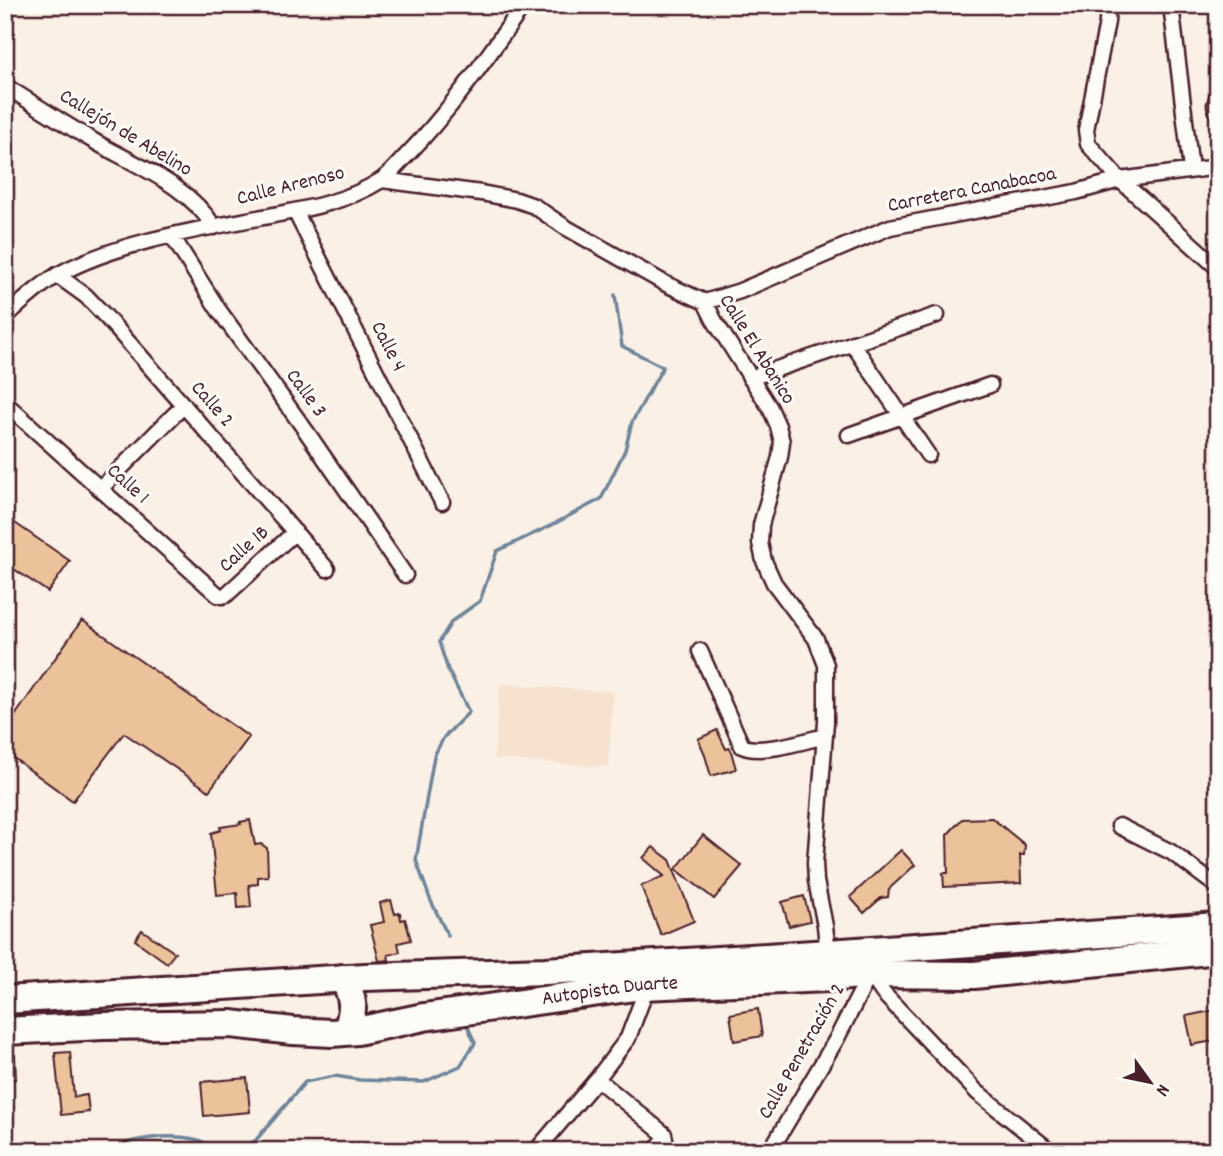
<svg xmlns="http://www.w3.org/2000/svg" width="1223" height="1156" viewBox="0 0 1223 1156" font-family="Dekko,sans-serif">
  <style>
    .built { fill: #f6e2cf }
    .lines { fill: none; stroke-linecap: round; stroke-linejoin: round }
    .stream { stroke: #6d849b; stroke-width: 3.5 }
    .building { fill: #ecc29b; stroke: #4a1f2b; stroke-width: 2 }
    .minor-casing { stroke: #4a1f2b; stroke-width: 19 }
    .motorway-casing { stroke: #4a1f2b; stroke-width: 32 }
    .minor { stroke: #fdfcf7; stroke-width: 14 }
    .motorway { stroke: #fdfcf7; stroke-width: 26 }
    .labels { text-anchor: middle; dominant-baseline: central; stroke-width: 6; stroke-linejoin: round; paint-order: stroke }
    .street-label { font-size: 21px; fill: #4a1f2b; stroke: #fdfcf7 }
  </style>
  <rect width="100%" height="100%" fill="#faf0e5"/>
  <filter id="ink" filterUnits="userSpaceOnUse"><feTurbulence type="fractalNoise" baseFrequency=".0143" numOctaves="2"/><feDisplacementMap in="SourceGraphic" scale="14" xChannelSelector="R" yChannelSelector="G"/><feConvolveMatrix kernelMatrix="1 2 1 2 8 2 1 2 1" color-interpolation-filters="sRGB"/></filter>
  <g filter="url(#ink)">
    <path class="built" d="M 500,684 L 613,692 L 608,767 L 494,759 Z"/>
    <g class="lines">
      <path class="stream" d="M 448,936 L 430,899 L 416,860 L 434,756 L 444,737 L 469,712 L 448,670 L 439,642 L 452,621 L 480,601 L 497,551 L 550,526 L 601,499 L 625,450 L 632,422 L 663,367 L 622,346 L 615,295
        M 108,1151 C 130,1138 169,1134 194,1139 C 202,1140 211,1147 219,1151
        M 239,1151 L 256,1140 L 305,1082 L 335,1076 L 360,1080 L 424,1082 L 460,1066 L 475,1043 L 467,1025"/>
    </g>
    <path class="building" d="M 12,521 L 70,561 L 48,592 L 5,563 L 5,532 Z
      M 82,620 L 249,737 L 209,791 L 124,733 L 73,801 L 5,752 L 5,730 Z
      M 717,730 L 726,749 L 730,748 L 736,769 L 711,776 L 704,752 L 698,739 Z
      M 992,818 L 1025,845 L 1024,855 L 1020,855 L 1021,883 L 944,887 L 943,873 L 948,873 L 947,835 L 962,819 Z
      M 250,820 L 255,845 L 261,844 L 267,848 L 268,876 L 258,877 L 258,884 L 249,885 L 251,907 L 238,908 L 237,893 L 217,895 L 211,833 L 221,830 L 220,827 L 241,824 L 240,822 Z
      M 703,835 L 742,866 L 714,899 L 676,869 Z
      M 653,847 L 670,860 L 694,921 L 661,935 L 641,886 L 664,876 L 643,858 Z
      M 901,850 L 915,865 L 889,889 L 888,897 L 881,898 L 864,913 L 850,897 Z
      M 804,896 L 810,921 L 789,926 L 782,902 Z
      M 391,900 L 395,914 L 400,913 L 401,920 L 405,919 L 411,940 L 398,943 L 400,952 L 388,955 L 389,960 L 379,961 L 370,925 L 384,922 L 380,903 Z
      M 142,930 L 175,953 L 167,963 L 135,940 Z
      M 758,1009 L 762,1036 L 734,1041 L 730,1014 Z
      M 1216,1010 L 1218,1021 L 1218,1040 L 1192,1045 L 1186,1016 Z
      M 70,1052 L 74,1097 L 87,1095 L 89,1112 L 61,1115 L 55,1053 Z
      M 5,1055 L 15,1055 L 16,1079 L 5,1079 Z
      M 247,1078 L 250,1112 L 204,1116 L 201,1082 Z"/>
    <g class="lines">
      <defs>
        <path id="minor" d="M 1108,5 L 1107,22 L 1086,130 L 1088,144 L 1120,180 L 1218,268
          M 1171,5 L 1191,170
          M 5,86 C 34,104 63,123 92,140 C 134,165 188,184 214,227
          M 1218,95 L 1215,105 L 1218,114
          M 382,180 L 481,193 L 517,200 L 534,206 L 565,227 L 666,284 L 705,302 L 714,320 L 770,408 L 778,426 L 782,442 L 780,457 L 761,525 L 760,543 L 764,561 L 774,583 L 816,639 L 826,665 L 826,722 L 815,863 L 816,881 L 825,926 L 828,953
          M 295,211 L 442,502
          M 172,236 L 218,309 L 306,431 L 405,575
          M 57,275 L 86,296 L 108,319 L 327,569
          M 705,302 L 740,291 L 890,227 L 1076,192 L 1120,180 L 1218,167
          M 5,317 C 21,303 41,284 59,274 C 116,243 195,230 258,218 C 299,210 343,204 380,181 C 390,175 398,164 406,156 C 451,110 487,57 524,5
          M 852,343 L 928,455
          M 750,378 L 937,315
          M 5,403 L 218,595 L 222,596 L 226,595 L 295,532
          M 849,435 L 990,385
          M 100,489 L 184,405
          M 700,651 L 742,746 C 760,755 804,741 825,736
          M 1119,826 L 1171,852 L 1218,887
          M 870,974 L 883,993 L 977,1092 L 1050,1151
          M 597,1079 L 664,1134 L 665,1139 L 655,1151
          M 536,1151 L 597,1079 L 628,1038 L 643,998 L 642,986
          M 770,1151 L 836,1040 L 870,974"/>
        <g id="motorway">
          <path d="M 343,978 C 355,1000 354,1008 347,1031"/>
          <path d="M 5,1000 L 365,977 L 545,971 L 828,953 L 1218,926"/>
          <path id="s1" d="M 5,1031 L 103,1026 L 231,1024 L 293,1031 L 332,1033 L 357,1031 L 424,1017 L 642,986 L 828,978 L 870,974 L 974,975 L 1218,950"/>
        </g>
      </defs>
      <use href="#minor" class="minor-casing"/>
      <use href="#motorway" class="motorway-casing"/>
      <use href="#minor" class="minor"/>
      <use href="#motorway" class="motorway"/>
    </g>
  </g>
  <g class="labels">
    <g class="street-label">
      <text transform="translate(125 134) rotate(31)">Callejón de Abelino</text>
      <text transform="translate(291 187) rotate(-14)">Calle Arenoso</text>
      <text transform="translate(972 191) rotate(-11)">Carretera Canabacoa</text>
      <text transform="translate(387 347) rotate(63)">Calle 4</text>
      <text transform="translate(756 350) rotate(58)">Calle El Abanico</text>
      <text transform="translate(305 394) rotate(54)">Calle 3</text>
      <text transform="translate(211 405) rotate(49)">Calle 2</text>
      <text transform="translate(127 485) rotate(42)">Calle 1</text>
      <text transform="translate(245 550) rotate(-42)">Calle 1B</text>
      <text stroke="none"><textPath href="#s1" startOffset="609">Autopista Duarte</textPath></text>
      <text transform="translate(803 1052) rotate(-60)">Calle Penetración 2</text>
    </g>
  </g>
  <rect width="1223" height="1156" fill="none" stroke="#fdfcf7" stroke-width="28"/>
  <rect x="14" y="14" width="1195" height="1128" fill="none" stroke="#4a1f2b" stroke-width="2.5" filter="url(#ink)"/>
  <g transform="translate(1150 1082) rotate(123)" stroke="#fdfcf7" stroke-width="5" paint-order="stroke">
  <path d="M0-5L12 26L0 18L-12 26Z" fill="#4a1f2b"/>
  <text y="-10" font-size="19" font-weight="bold" text-anchor="middle" fill="#4a1f2b">N</text>
  </g>
</svg>
